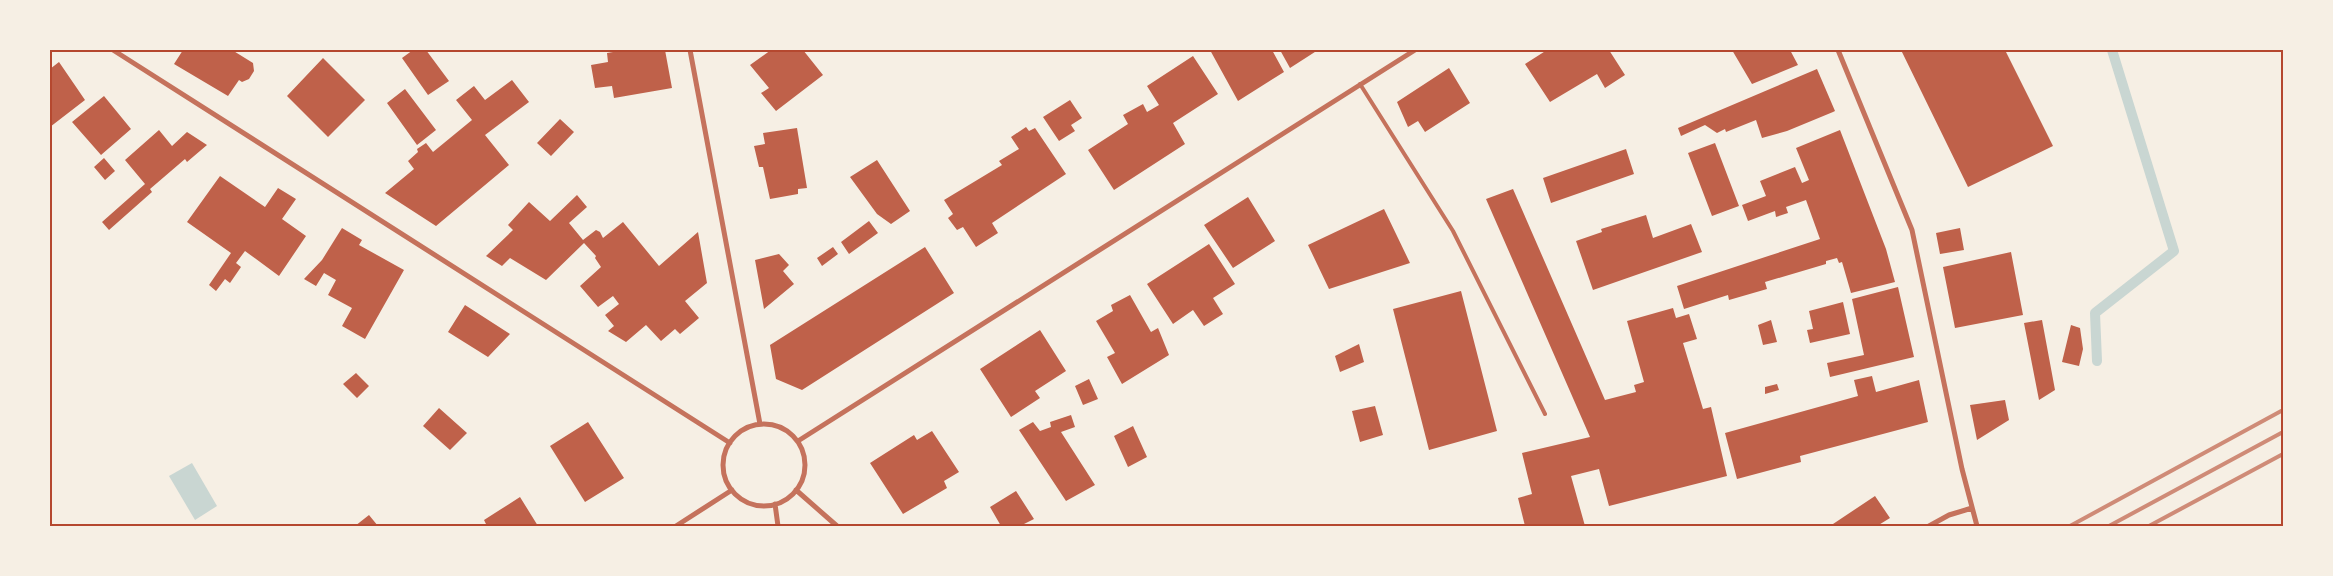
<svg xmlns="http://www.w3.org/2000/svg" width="2333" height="576" viewBox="0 0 2333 576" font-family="Jost,sans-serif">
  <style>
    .water { fill: #c9d6d2 }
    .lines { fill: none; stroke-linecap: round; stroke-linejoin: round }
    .stream { stroke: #c9d6d2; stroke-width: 10 }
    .building { fill: #bf614a }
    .service { stroke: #c5725c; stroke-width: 4 }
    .minor { stroke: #c5725c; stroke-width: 5 }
    .rail { stroke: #cf8b77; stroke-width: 4 }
    .neatline { fill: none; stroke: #b5482f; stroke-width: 2 }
  </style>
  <rect width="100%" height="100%" fill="#f6efe4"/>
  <path class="water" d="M 192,463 L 217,506 L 195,520 L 169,476 Z"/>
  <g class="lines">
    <path class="stream" d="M 2097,361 L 2095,313 L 2174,251 L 2112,50"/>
  </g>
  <path class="building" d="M 183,50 L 232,50 L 253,63 L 254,71 L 249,79 L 242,82 L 239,80 L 228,96 L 174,64 Z
    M 413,50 L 426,50 L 449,81 L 428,95 L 402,58 Z
    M 625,50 L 665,50 L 672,88 L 614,98 L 612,86 L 595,88 L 591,65 L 608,62 L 607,53 Z
    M 771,50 L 803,50 L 823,75 L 776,111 L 761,93 L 769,88 L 750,65 Z
    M 1210,50 L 1272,50 L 1284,72 L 1238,101 Z
    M 1280,50 L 1318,50 L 1290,68 Z
    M 1547,50 L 1609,50 L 1625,75 L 1605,88 L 1597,74 L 1550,102 L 1525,64 Z
    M 1732,50 L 1790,50 L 1798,65 L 1752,84 Z
    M 1901,50 L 2005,50 L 2053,146 L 1968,187 Z
    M 1193,56 L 1218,94 L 1173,123 L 1185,144 L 1114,190 L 1088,150 L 1128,124 L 1123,115 L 1143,104 L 1147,112 L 1159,105 L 1147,86 Z
    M 323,58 L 365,100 L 328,137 L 287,96 Z
    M 59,62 L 85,100 L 50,127 L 50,69 Z
    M 1449,68 L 1470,103 L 1425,132 L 1418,121 L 1408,127 L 1397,102 Z
    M 1817,69 L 1835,111 L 1833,112 L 1787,131 L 1762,138 L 1756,120 L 1726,132 L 1725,129 L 1717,133 L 1705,125 L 1681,136 L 1678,128 Z
    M 512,80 L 529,102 L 485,135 L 509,165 L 436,226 L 385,193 L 414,169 L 408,161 L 418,152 L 417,149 L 426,143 L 433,152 L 472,120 L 456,100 L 474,86 L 485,100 Z
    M 405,89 L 436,130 L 417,145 L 387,103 Z
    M 104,96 L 131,129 L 101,155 L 72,122 Z
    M 1070,100 L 1082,118 L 1071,125 L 1075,131 L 1059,141 L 1043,117 Z
    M 560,119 L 574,132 L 551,156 L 537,143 Z
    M 1026,127 L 1029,131 L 1035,128 L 1066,174 L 992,223 L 998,233 L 976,247 L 963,227 L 957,230 L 948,218 L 953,214 L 944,200 L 1002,165 L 999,161 L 1019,149 L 1011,137 Z
    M 797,128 L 807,188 L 798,189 L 798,194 L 770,199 L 763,167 L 759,167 L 754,146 L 765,144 L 763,133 Z
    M 159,130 L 172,146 L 187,132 L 207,145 L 187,162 L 185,159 L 150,189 L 152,192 L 109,230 L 102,222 L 145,184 L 125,160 Z
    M 1840,130 L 1886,249 L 1895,282 L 1851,293 L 1842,262 L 1839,263 L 1837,258 L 1826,261 L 1826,264 L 1765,282 L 1767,289 L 1729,300 L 1728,295 L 1684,309 L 1677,286 L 1820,239 L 1806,200 L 1786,207 L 1788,213 L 1776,217 L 1775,211 L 1748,221 L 1742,205 L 1766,196 L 1760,181 L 1795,167 L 1802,183 L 1809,180 L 1796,148 Z
    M 1715,143 L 1739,206 L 1712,216 L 1688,153 Z
    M 1626,149 L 1634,174 L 1551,203 L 1543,178 Z
    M 104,158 L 115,171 L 105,180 L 94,167 Z
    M 877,160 L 910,211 L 891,224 L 877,214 L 850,177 Z
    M 220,176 L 265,207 L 278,188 L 296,199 L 282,219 L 306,236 L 279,276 L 245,251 L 236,263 L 241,267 L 230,283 L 225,279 L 216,291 L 209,285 L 231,253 L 187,222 Z
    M 1513,189 L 1605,400 L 1636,392 L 1634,385 L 1644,382 L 1627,321 L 1673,308 L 1676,318 L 1689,314 L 1697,339 L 1683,343 L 1703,409 L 1711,407 L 1727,476 L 1609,506 L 1599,469 L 1571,476 L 1585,526 L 1525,526 L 1518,498 L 1532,494 L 1522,453 L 1590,437 L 1486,199 Z
    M 577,195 L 587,207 L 569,223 L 583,240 L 596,230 L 600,232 L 603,238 L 623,222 L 659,266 L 698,232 L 707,283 L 685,301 L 699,318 L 680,334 L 675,329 L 661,341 L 646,325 L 626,342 L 608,331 L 614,326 L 605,315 L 619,304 L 613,296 L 598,307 L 580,286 L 601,267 L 595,258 L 596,256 L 584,243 L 546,280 L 510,258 L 502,266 L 486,256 L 513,230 L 508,225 L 529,202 L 550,221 Z
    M 1248,197 L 1275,241 L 1233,268 L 1204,225 Z
    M 1384,209 L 1410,263 L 1329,289 L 1308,245 Z
    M 1646,215 L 1653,238 L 1691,224 L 1702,252 L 1593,290 L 1576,241 L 1602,232 L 1601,229 Z
    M 869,221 L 878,233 L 849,254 L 841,242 Z
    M 342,228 L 362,240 L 359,245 L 404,270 L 365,339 L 342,326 L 352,308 L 328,295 L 336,280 L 324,273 L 316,286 L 304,279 L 322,260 Z
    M 1960,228 L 1964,250 L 1940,254 L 1936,233 Z
    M 1209,244 L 1235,284 L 1213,298 L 1223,314 L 1204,326 L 1193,310 L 1173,324 L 1147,284 Z
    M 833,247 L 838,254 L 822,266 L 817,258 Z
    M 925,247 L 954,293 L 802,390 L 776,379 L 770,345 Z
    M 2011,252 L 2023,315 L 1955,328 L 1943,267 Z
    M 779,254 L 789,265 L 783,271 L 794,284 L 764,309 L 755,260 Z
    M 1898,287 L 1914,357 L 1830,377 L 1827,363 L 1864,355 L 1852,299 Z
    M 1461,291 L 1497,431 L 1429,450 L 1393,309 Z
    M 1130,295 L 1151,332 L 1158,328 L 1169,355 L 1122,384 L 1107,357 L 1115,353 L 1096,321 L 1113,311 L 1111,305 Z
    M 1843,302 L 1850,334 L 1810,343 L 1807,330 L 1813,329 L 1809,311 Z
    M 465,305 L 510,334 L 488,357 L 448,332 Z
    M 1771,320 L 1777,342 L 1763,345 L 1758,325 Z
    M 2042,320 L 2055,390 L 2039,400 L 2024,323 Z
    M 2071,325 L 2080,328 L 2083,349 L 2079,366 L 2062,362 Z
    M 1040,330 L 1066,371 L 1035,391 L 1040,398 L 1011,417 L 980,369 Z
    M 1359,344 L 1364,362 L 1340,372 L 1335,356 Z
    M 356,373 L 369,386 L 357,398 L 343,384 Z
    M 1872,376 L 1876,392 L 1919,380 L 1928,422 L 1800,456 L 1801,462 L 1737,479 L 1725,433 L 1858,396 L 1854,380 Z
    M 1089,379 L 1098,399 L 1083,405 L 1075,386 Z
    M 1777,384 L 1779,390 L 1765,394 L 1765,387 Z
    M 2005,400 L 2009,420 L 1977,440 L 1970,405 Z
    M 1375,406 L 1383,435 L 1360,442 L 1352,411 Z
    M 439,408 L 467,433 L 450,450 L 423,426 Z
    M 1071,415 L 1075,427 L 1061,432 L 1095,485 L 1066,501 L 1019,430 L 1033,422 L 1040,431 L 1051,427 L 1050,422 Z
    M 588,422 L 624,478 L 585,502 L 550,446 Z
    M 1133,426 L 1147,457 L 1128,467 L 1114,436 Z
    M 932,431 L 959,472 L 944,481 L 947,488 L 903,514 L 870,463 L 914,435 L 917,440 Z
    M 1016,491 L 1034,519 L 1020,526 L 1001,526 L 990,507 Z
    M 1875,496 L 1890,518 L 1877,526 L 1830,526 Z
    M 520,497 L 538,526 L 487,526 L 484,520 Z
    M 369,515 L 378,526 L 355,526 Z"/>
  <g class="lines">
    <path class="service" d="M 1360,84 L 1453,231 L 1545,414"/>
    <path class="minor" d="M 113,50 L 730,443
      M 690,50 L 760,424
      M 1838,50 L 1912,230 L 1962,469 L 1977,526
      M723 465a41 41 0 1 1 82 0a41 41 0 1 1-82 0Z
      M 798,441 L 1415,50
      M 796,490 L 837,526
      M 775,504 L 778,526
      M 676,526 L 732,490
      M 1929,526 L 1949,515 L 1972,508"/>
    <path class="rail" d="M 2070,526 L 2283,410
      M 2109,526 L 2283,432
      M 2149,526 L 2283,454"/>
  </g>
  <rect width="2333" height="576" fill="none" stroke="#f6efe4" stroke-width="102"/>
  <rect x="51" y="51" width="2231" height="474" class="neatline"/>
</svg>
